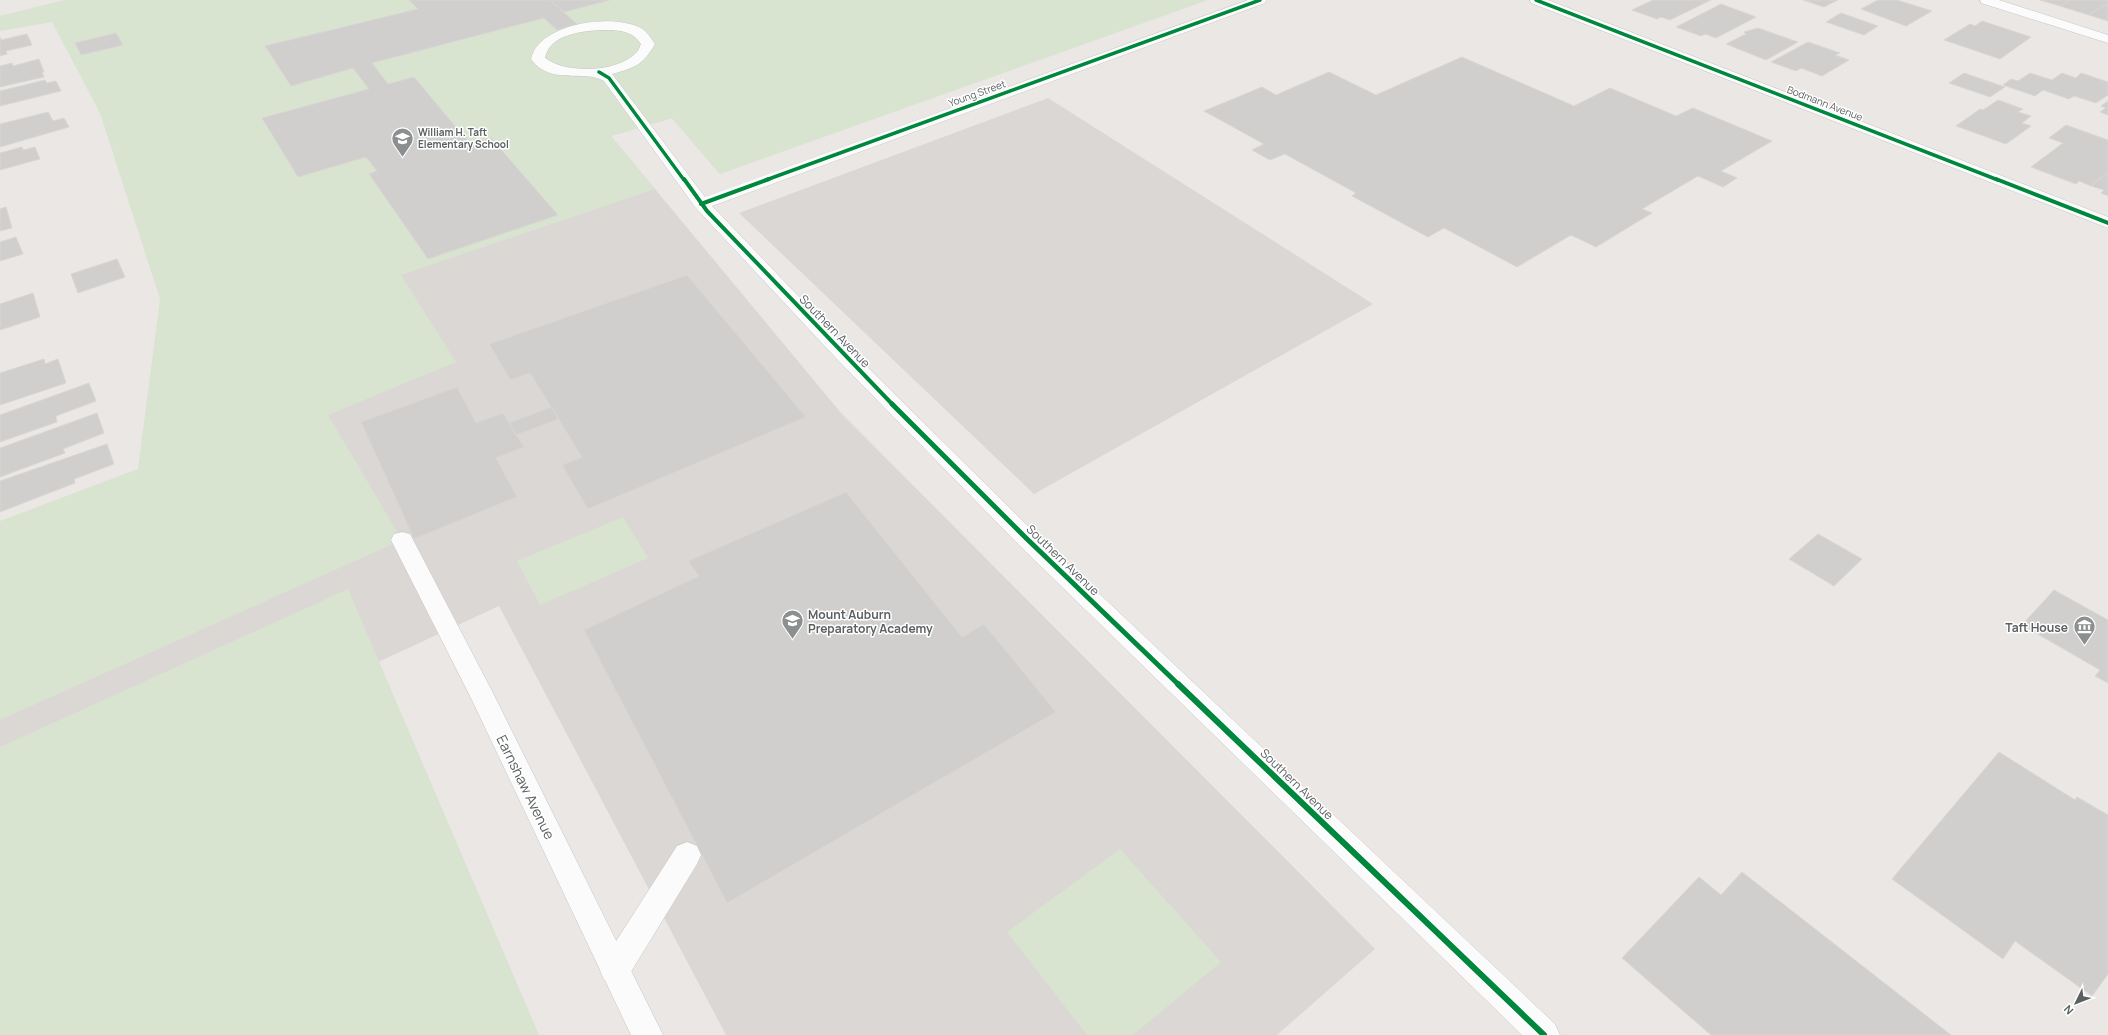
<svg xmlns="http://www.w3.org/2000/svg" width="2108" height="1035" viewBox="0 0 2108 1035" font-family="Manrope,sans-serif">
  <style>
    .education { fill: #dbd7d4 }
    .green { fill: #d8e4d0 }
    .building { fill: #d1cfcd; stroke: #d9d6d4 }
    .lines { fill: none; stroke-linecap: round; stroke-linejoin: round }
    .service-casing { stroke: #c6c6c6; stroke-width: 1 }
    .minor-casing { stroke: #c6c6c6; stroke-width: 1 }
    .tertiary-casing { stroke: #c6c6c6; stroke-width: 1 }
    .service { fill: #fcfbfb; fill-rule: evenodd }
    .minor { fill: #fcfbfb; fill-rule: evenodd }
    .tertiary { fill: #fcfbfb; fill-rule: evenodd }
    .cycleway-far3-casing { stroke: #fff; stroke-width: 5 }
    .cycleway-far2-casing { stroke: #fff; stroke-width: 6 }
    .cycleway-far1-casing { stroke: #fff; stroke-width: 8 }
    .cycleway-casing { stroke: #fff; stroke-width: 9 }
    .cycleway-far3 { stroke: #00873e; stroke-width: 3.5 }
    .cycleway-far2 { stroke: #00873e; stroke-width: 4 }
    .cycleway-far1 { stroke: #00873e; stroke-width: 5 }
    .cycleway { stroke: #00873e; stroke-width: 6 }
    .labels { text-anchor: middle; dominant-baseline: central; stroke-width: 3; stroke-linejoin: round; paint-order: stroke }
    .far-street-label { font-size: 10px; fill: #5a5f61; stroke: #fff }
    .far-poi-label { font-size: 10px; font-weight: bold; fill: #5a5f61; stroke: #fff; text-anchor: start }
    .street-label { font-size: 12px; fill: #5a5f61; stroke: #fff }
    .poi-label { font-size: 12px; font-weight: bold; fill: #5a5f61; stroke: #fff; text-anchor: start }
    .near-street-label { font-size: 14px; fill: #5a5f61; stroke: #fff }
  </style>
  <rect width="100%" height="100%" fill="#eae7e4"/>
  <path class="education" d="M 130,0 L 610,0 L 720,174 L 672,118 L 611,136 L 841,413 L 1375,949 L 1277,1035 L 726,1035 L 499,606 L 0,837 L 0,522 L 298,409 Z
    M 1048,98 L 1373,304 L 1034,494 L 739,213 Z"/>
  <path class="green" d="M 64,0 L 1208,0 L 720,174 L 672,118 L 611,136 L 655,189 L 401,275 L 456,362 L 328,415 L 402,540 L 0,720 L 0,521 L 138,469 L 160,299 L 100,113 L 52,22 L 0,31 L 0,16 Z
    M 623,517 L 648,558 L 540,605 L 517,561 Z
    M 348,589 L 539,1035 L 0,1035 L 0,747 Z
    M 1120,849 L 1221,962 L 1133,1035 L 1087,1035 L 1007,932 Z"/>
  <path class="building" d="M 409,0 L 550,0 L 577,24 L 557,30 L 544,18 L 372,63 L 388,84 L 414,77 L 470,144 L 491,138 L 558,215 L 428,259 L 369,174 L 377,171 L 366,157 L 298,177 L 262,118 L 369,89 L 353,68 L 291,86 L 265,46 L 418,9 Z
    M 550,0 L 610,0 L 564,12 Z
    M 1653,0 L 1711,0 L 1670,20 L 1661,17 L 1657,19 L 1632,10 Z
    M 1803,0 L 1838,0 L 1824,7 Z
    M 1878,0 L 1897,0 L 1932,11 L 1906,26 L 1861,9 Z
    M 2040,0 L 2070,0 L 2060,6 Z
    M 2070,0 L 2108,0 L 2108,3 L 2089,15 L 2060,6 Z
    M 2108,3 L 2108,21 L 2089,15 Z
    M 1721,4 L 1756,17 L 1716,38 L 1705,34 L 1701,36 L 1676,27 Z
    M 1841,13 L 1878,26 L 1864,35 L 1826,22 Z
    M 1982,21 L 2031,37 L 2000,59 L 1944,40 L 1970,24 L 1975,26 Z
    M 1758,28 L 1798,42 L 1766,60 L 1726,44 L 1746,34 L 1744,32 Z
    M 116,33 L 123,45 L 81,55 L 75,43 Z
    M 27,34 L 32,45 L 6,51 L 7,54 L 0,56 L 0,37 L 1,40 Z
    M 1808,42 L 1840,53 L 1835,55 L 1849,60 L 1822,76 L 1801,68 L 1796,71 L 1771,62 Z
    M 1462,57 L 1574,106 L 1610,88 L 1676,116 L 1693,108 L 1772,141 L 1721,171 L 1737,178 L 1723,187 L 1698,176 L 1642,209 L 1652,213 L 1596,247 L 1571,235 L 1517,267 L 1444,228 L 1428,237 L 1352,196 L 1356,193 L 1285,154 L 1270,160 L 1252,150 L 1264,144 L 1204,111 L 1262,87 L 1276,95 L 1329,72 L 1376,95 Z
    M 39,59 L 44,72 L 42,72 L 44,77 L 0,87 L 0,66 L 12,63 L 13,66 Z
    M 1964,73 L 2005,87 L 1990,97 L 1949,83 Z
    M 2030,73 L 2052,80 L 2062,73 L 2076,78 L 2081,73 L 2108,82 L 2108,95 L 2096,103 L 2074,96 L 2069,99 L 2043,90 L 2035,96 L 2003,85 L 2011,79 L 2018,81 Z
    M 45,80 L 47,83 L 56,81 L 61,91 L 0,106 L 0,91 Z
    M 1998,100 L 2023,109 L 2018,112 L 2031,116 L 2022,123 L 2031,126 L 2006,144 L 1956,126 L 1980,109 L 1983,110 Z
    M 2108,101 L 2108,115 L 2100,112 L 2106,108 L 2101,106 Z
    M 48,112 L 53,121 L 64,118 L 69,127 L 0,147 L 0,124 Z
    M 2066,125 L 2108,140 L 2108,172 L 2091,186 L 2079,181 L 2076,184 L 2031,167 L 2063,143 L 2049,138 Z
    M 22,147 L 23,150 L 35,147 L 40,159 L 0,170 L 0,153 Z
    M 2108,172 L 2108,196 L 2101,193 L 2104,190 L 2091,186 Z
    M 6,207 L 12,228 L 0,231 L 0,209 Z
    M 16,237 L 23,254 L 0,261 L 0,242 Z
    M 117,259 L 125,277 L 78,293 L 71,274 Z
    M 687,275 L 806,417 L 588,509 L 562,465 L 582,457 L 530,373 L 510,380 L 489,344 Z
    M 33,293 L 40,317 L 0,330 L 0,304 Z
    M 44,359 L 45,364 L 58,359 L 66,383 L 0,405 L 0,373 Z
    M 89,383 L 96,401 L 56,416 L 57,422 L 0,442 L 0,415 Z
    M 457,387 L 476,423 L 503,413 L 524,447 L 496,458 L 517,497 L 414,539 L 361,422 Z
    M 551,407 L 559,419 L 516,435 L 509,423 Z
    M 97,413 L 104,433 L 63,449 L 65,453 L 0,477 L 0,448 Z
    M 107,444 L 114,464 L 74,479 L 75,483 L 0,512 L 0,481 Z
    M 846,492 L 962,637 L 984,624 L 1056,712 L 727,903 L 584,630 L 699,576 L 688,561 Z
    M 1818,534 L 1862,559 L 1834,586 L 1789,559 Z
    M 2054,590 L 2108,620 L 2108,683 L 2095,676 L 2100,670 L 2022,625 Z
    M 1999,752 L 2075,800 L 2077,797 L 2108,815 L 2108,974 L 2092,996 L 2015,941 L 2003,959 L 1892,879 Z
    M 1742,872 L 1951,1035 L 1711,1035 L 1622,958 L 1699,877 L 1721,895 Z"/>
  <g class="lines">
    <defs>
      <path id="service" d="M 687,842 L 697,846 L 701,855 L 697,864 L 626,980 L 615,985 L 604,980 L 600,970 L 604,960 L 677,846 Z"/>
      <path id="minor" d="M 1248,0 L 1266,0 L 1265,3 L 712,206 L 847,347 L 1034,532 L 1555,1024 L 1560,1035 L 1522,1035 L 1018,544 L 833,355 L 695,207 L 604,81 C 585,69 550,86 531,59 C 539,23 612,13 641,28 C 647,32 651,38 655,44 C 643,65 634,68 612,74 L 705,197 ZM 612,30 C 624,31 634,33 641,44 C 640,46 639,50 637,52 C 618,73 566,74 545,58 C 550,31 591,30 612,30 Z
        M 1530,0 L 1548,0 L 2108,217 L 2108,228 L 1531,3 Z
        M 402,532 L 410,534 L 492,691 L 663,1035 L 631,1035 L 471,698 L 391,540 L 394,534 Z"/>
      <path id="tertiary" d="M 1980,0 L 1999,0 L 2108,35 L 2108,43 L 1981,3 Z"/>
    </defs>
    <use href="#service" class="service-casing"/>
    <use href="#minor" class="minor-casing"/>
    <use href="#tertiary" class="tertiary-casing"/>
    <use href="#service" class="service"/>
    <use href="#minor" class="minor"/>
    <use href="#tertiary" class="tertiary"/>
    <defs>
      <path id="cycleway-far3" d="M 1536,0 L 1998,180
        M 599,72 L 609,78 L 684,180
        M 766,180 L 1260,0"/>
      <path id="cycleway-far2" d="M 684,179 L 707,211 L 893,405
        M 1996,179 L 2108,223
        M 701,204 L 769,179"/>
      <path id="cycleway-far1" d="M 892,404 L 1026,538 L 1179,685"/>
      <path id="cycleway" d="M 1178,684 L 1544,1035"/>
    </defs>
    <use href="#cycleway-far3" class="cycleway-far3-casing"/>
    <use href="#cycleway-far2" class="cycleway-far2-casing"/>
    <use href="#cycleway-far1" class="cycleway-far1-casing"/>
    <use href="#cycleway" class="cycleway-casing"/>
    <use href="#cycleway-far3" class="cycleway-far3"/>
    <use href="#cycleway-far2" class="cycleway-far2"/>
    <use href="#cycleway-far1" class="cycleway-far1"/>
    <use href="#cycleway" class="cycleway"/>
  </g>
  <defs>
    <symbol id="school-pin" viewBox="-11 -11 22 30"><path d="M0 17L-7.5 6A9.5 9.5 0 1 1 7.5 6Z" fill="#8c8f8f" stroke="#fff"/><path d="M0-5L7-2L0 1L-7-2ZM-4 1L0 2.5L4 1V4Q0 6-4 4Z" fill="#fff"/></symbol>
    <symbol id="museum-pin" viewBox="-11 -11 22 30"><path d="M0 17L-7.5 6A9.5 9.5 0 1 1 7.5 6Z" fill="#8c8f8f" stroke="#fff"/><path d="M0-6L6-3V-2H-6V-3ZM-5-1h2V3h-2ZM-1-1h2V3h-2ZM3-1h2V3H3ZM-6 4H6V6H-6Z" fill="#fff"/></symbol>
  </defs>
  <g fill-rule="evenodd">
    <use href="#school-pin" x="390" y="126" width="25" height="34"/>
    <use href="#school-pin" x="780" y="608" width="25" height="34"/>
    <use href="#museum-pin" x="2072" y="614" width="25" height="34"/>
  </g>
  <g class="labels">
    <g class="far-street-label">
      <text transform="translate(977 93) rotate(-20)">Young Street</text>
      <text transform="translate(1825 103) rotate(21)">Bodmann Avenue</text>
    </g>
    <g class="far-poi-label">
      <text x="418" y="132">William H. Taft<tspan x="418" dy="12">Elementary School</tspan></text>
    </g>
    <g class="street-label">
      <text transform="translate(835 331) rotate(46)">Southern Avenue</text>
      <text transform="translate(1063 560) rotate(44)">Southern Avenue</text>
      <text transform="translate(1297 784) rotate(44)">Southern Avenue</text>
    </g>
    <g class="poi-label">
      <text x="808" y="614">Mount Auburn<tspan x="808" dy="14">Preparatory Academy</tspan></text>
      <text x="2068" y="627" text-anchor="end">Taft House</text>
    </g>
    <g class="near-street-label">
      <text transform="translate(526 787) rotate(64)">Earnshaw Avenue</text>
    </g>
  </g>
  <g transform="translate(2076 1003) rotate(227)" stroke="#ffffff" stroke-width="3" paint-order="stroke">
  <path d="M0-3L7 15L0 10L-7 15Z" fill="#5a5f61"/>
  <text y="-6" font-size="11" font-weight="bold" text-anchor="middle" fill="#5a5f61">N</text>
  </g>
</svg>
